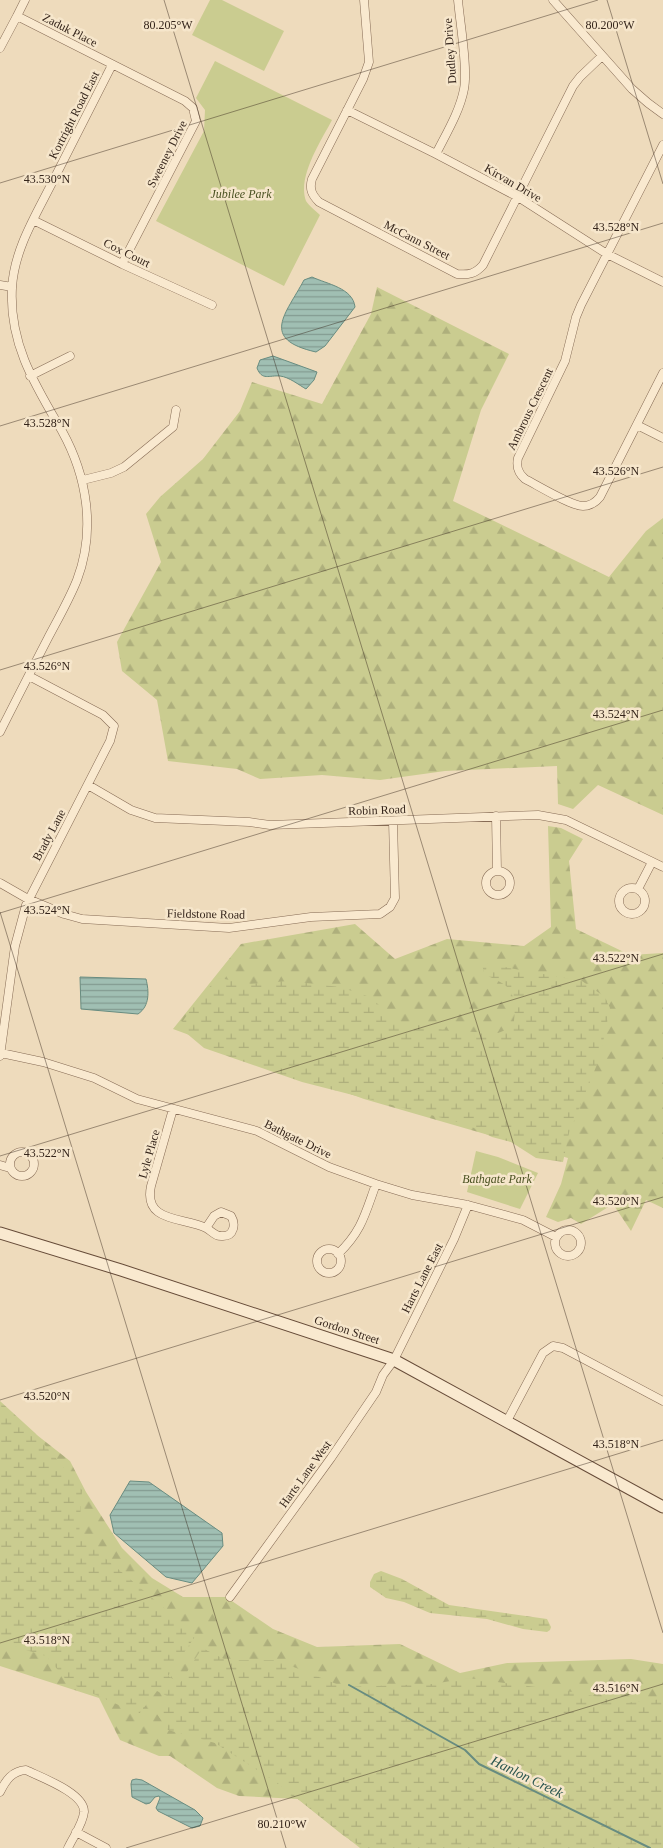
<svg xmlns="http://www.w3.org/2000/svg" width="663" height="1848" viewBox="0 0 663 1848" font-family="Georgia,serif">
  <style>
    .forest { fill: url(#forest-firs) }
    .wetland { fill: url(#wetland-marsh) }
    .green { fill: #cacc90 }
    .water { fill: url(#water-rules); stroke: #688c80 }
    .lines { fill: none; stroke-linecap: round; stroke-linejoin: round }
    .stream { stroke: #688c80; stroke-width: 2 }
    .minor-casing { stroke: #866b55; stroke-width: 9 }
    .secondary-casing { stroke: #674c39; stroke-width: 13 }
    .minor { stroke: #f9e9cf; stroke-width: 8 }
    .secondary { stroke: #f9e9cf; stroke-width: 11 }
    .ticks { fill: none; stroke: #35251b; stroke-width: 1; stroke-opacity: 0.45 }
    .labels { text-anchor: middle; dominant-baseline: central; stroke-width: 5; stroke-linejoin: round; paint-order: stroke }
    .street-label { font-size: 12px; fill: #35251b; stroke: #f6e6cb }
    .park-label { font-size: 12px; font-style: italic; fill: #4a5121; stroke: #f6e6cb }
    .water-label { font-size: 14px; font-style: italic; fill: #29554e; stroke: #f6e6cb }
    .ticks-label { font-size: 12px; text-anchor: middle; fill: #35251b; stroke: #f6e6cb; stroke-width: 5; stroke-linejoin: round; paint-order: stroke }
  </style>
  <defs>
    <pattern id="forest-firs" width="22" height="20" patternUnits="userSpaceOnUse" patternTransform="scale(1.25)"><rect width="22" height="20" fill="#cacc90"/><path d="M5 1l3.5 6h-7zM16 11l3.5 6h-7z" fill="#aeaf7c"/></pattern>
    <pattern id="wetland-marsh" width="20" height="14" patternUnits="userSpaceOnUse" patternTransform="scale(1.25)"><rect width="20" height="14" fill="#cacc90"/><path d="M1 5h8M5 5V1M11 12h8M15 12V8" fill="none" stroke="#aeaf7c"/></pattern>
    <pattern id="water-rules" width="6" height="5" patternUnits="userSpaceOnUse" patternTransform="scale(1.25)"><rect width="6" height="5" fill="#a0bfb3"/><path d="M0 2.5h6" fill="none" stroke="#839b91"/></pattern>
  </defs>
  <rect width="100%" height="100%" fill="#eedbbc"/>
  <path class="forest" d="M 377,287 L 509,354 L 481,410 L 453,501 L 609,577 L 646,531 L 663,518 L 663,815 L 598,785 L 573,809 L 558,804 L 557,766 L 445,771 L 380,780 L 322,775 L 260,779 L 237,769 L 168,761 L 157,700 L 122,671 L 117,642 L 161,562 L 146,514 L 160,497 L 203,459 L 240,411 L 252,382 L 322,404 L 371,314 Z
    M 548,826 L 561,828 L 583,839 L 569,861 L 576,929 L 630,955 L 663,953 L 663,1208 L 646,1200 L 631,1231 L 613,1204 L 581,1224 L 571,1218 L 558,1222 L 546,1217 L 561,1184 L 568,1158 L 364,1099 L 173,1029 L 241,944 L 355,924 L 395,959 L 447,939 L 524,946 L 551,927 Z
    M 0,1406 L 70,1461 L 86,1492 L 122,1548 L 152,1578 L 183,1597 L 226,1597 L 273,1629 L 317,1647 L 400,1644 L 460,1673 L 507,1663 L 631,1659 L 663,1664 L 663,1848 L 360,1848 L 298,1799 L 239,1796 L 217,1788 L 170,1756 L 159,1756 L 120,1740 L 99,1698 L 0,1666 Z"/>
  <path class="wetland" d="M 482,963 L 582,981 L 605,997 L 610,1008 L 600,1057 L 569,1133 L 563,1162 L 536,1158 L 511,1142 L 492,1137 L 466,1124 L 302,1082 L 204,1048 L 185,1032 L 182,1022 L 202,994 L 219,978 L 251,984 L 288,981 L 340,987 L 370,997 L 388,1013 L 401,1022 L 452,1031 L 498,1033 L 513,1027 C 515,1015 517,999 508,988 C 503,982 491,978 484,974 Z
    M 0,1401 L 35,1433 L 82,1490 L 79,1536 L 196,1635 L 168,1676 L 180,1683 L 202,1648 L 226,1660 L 276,1660 L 344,1687 L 433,1684 L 468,1678 L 580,1693 L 624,1703 L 663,1699 L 663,1848 L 364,1848 L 344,1836 L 279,1784 L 215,1743 L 168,1730 L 157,1714 L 169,1697 L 157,1691 L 139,1714 L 69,1683 L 46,1656 L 19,1648 L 0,1640 Z
    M 381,1571 L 402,1579 L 449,1605 L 547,1619 L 551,1627 L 550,1630 L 547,1632 L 523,1629 L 487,1619 L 430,1613 L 404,1602 L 386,1598 L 370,1587 L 370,1582 L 374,1574 Z"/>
  <path class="green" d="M 210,0 L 222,0 L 284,31 L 264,71 L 192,35 Z
    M 215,61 L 332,120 C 321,141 297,177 306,201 C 309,206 315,210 320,215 L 284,286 L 156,221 L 204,131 L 205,110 L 196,98 Z
    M 476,1151 L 498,1157 L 538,1173 L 520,1209 L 467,1192 Z"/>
  <path class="water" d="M 312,277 C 327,284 353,288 355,307 L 325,346 L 316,352 C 259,339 286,314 304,280 Z
    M 273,356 L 317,372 L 314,380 L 306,389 C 299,385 289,377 280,376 C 269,375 262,381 257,368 L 260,360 Z
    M 80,977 L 146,979 C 149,991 150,1006 138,1014 L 81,1009 Z
    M 130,1481 L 149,1482 L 222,1533 L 223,1546 L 192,1583 L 166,1577 L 114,1533 L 110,1515 Z
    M 136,1779 L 142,1780 L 195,1810 L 203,1818 L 200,1826 L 192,1828 L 158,1811 L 156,1808 L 160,1798 L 159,1796 L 155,1797 L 150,1803 L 146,1804 L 132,1797 L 131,1784 L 132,1780 Z"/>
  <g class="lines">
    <path class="stream" d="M 349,1685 L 465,1750 L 479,1764 L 650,1848"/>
    <defs>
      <path id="minor" d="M 364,0 L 369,62 L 363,79 L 312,179 C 309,189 312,195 319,202 L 457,274 C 469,275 475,274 483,265 L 573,86 L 580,77 L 602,56
        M 553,0 L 632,89 L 648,103 L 663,114
        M 17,16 L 25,0
        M 0,48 L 17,16 L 185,101 L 193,108 L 196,121 L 122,264
        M 347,110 L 436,154 L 518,197 L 607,254 L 663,282
        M 663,145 L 581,305 L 576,317 L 565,361 L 518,458 C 516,467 518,473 525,479 C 537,485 571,506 583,506 C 591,506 596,502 600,497 L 663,373
        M 436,154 C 446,134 460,111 464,89 C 468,68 460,23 458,0
        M 33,220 L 122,264 L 212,305
        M 0,285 L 12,287
        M 30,376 L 70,356
        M 637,425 L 663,438
        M 83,480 L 111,473 L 124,467 L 173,427 L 176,410
        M 0,732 C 16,700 32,669 48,638 C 58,619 69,600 77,580 C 96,530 87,476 62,431 C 35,385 9,344 12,288 C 14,249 37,213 54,179 C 73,141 93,103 112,65
        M 88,785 L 131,810 L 155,818 L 249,822 L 270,825 L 538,815 L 566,820 L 663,867
        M 496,816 L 497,871
        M486 883a12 12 0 1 1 24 0a12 12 0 1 1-24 0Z
        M 0,883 L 28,899 L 64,914 L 82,919 L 229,928 L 311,917 L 380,914 L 390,907 L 395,898 L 393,821
        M619 901a13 13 0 1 1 26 0a13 13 0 1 1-26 0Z
        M 638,889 L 652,862
        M 1,1053 L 43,1062 L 94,1078 L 137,1099 L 257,1131 L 329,1167 L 376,1184 L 412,1195 L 468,1205 L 523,1220 L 556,1237
        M 0,1056 L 15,946 L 26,905 L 110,741 L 114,726 L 103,715 L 29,676
        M 173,1109 L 151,1186 C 143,1223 184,1217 206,1228 C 212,1231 215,1237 223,1236 C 234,1236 236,1224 231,1216 L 221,1212 L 214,1216 L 206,1228
        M10 1164a12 12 0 1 1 24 0a12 12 0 1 1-24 0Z
        M 0,1165 L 10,1168
        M555 1243a13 13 0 1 1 26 0a13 13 0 1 1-26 0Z
        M317 1261a12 12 0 1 1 24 0a12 12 0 1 1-24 0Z
        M 338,1254 C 362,1231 365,1214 376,1184
        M 507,1421 L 543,1353 L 553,1346 L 563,1348 L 663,1401
        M 230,1597 L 331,1458 L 376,1392 L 383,1375 L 394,1360 L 454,1239 L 468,1205
        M 0,1792 C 6,1780 12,1771 26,1770 C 40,1777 85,1793 84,1812 C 83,1824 73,1837 68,1848
        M 76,1832 L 106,1848"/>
      <path id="secondary" d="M 0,1233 L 121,1270 L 394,1360 L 663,1507"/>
    </defs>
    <use href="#minor" class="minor-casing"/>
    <use href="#secondary" class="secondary-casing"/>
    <use href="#minor" class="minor"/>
    <use href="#secondary" class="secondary"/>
  </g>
  <path class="ticks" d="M 164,0 L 663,1633M 607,0 L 663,184M 0,183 L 598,0M 0,426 L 663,223M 0,670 L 663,467M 0,912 L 286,1848M 0,913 L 663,710M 0,1156 L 663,954M 0,1400 L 663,1197M 0,1643 L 663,1440M 126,1848 L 663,1684"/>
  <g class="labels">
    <g class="street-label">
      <text transform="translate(70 30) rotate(27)">Zaduk Place</text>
      <text transform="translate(450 51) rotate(-94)">Dudley Drive</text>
      <text transform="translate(74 115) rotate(-63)">Kortright Road East</text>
      <text transform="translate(167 154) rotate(-63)">Sweeney Drive</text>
      <text transform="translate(513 183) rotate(30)">Kirvan Drive</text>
      <text transform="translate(417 240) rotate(27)">McCann Street</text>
      <text transform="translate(127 253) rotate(26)">Cox Court</text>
      <text transform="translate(530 409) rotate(-64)">Ambrous Crescent</text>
      <text transform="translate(377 810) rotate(-2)">Robin Road</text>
      <text transform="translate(49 835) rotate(-62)">Brady Lane</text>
      <text transform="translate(206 914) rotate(1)">Fieldstone Road</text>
      <text transform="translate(298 1139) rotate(26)">Bathgate Drive</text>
      <text transform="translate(149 1154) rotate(-74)">Lyle Place</text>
      <text transform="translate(422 1278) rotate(-63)">Harts Lane East</text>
      <text transform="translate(347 1330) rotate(18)">Gordon Street</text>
      <text transform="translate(305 1474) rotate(-54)">Harts Lane West</text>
    </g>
    <g class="park-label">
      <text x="241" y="194">Jubilee Park</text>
      <text x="497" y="1179">Bathgate Park</text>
    </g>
    <g class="water-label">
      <text transform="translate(527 1777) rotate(26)">Hanlon Creek</text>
    </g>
  </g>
  <g class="ticks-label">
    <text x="168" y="29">80.205°W</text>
    <text x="610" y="29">80.200°W</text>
    <text x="47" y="183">43.530°N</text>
    <text x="616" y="231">43.528°N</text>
    <text x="47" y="427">43.528°N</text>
    <text x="616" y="475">43.526°N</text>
    <text x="47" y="670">43.526°N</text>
    <text x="616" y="718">43.524°N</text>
    <text x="47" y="914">43.524°N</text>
    <text x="616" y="962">43.522°N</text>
    <text x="47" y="1157">43.522°N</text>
    <text x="616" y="1205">43.520°N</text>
    <text x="47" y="1400">43.520°N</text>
    <text x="616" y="1448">43.518°N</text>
    <text x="47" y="1644">43.518°N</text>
    <text x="616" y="1692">43.516°N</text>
    <text x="282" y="1828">80.210°W</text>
  </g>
</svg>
